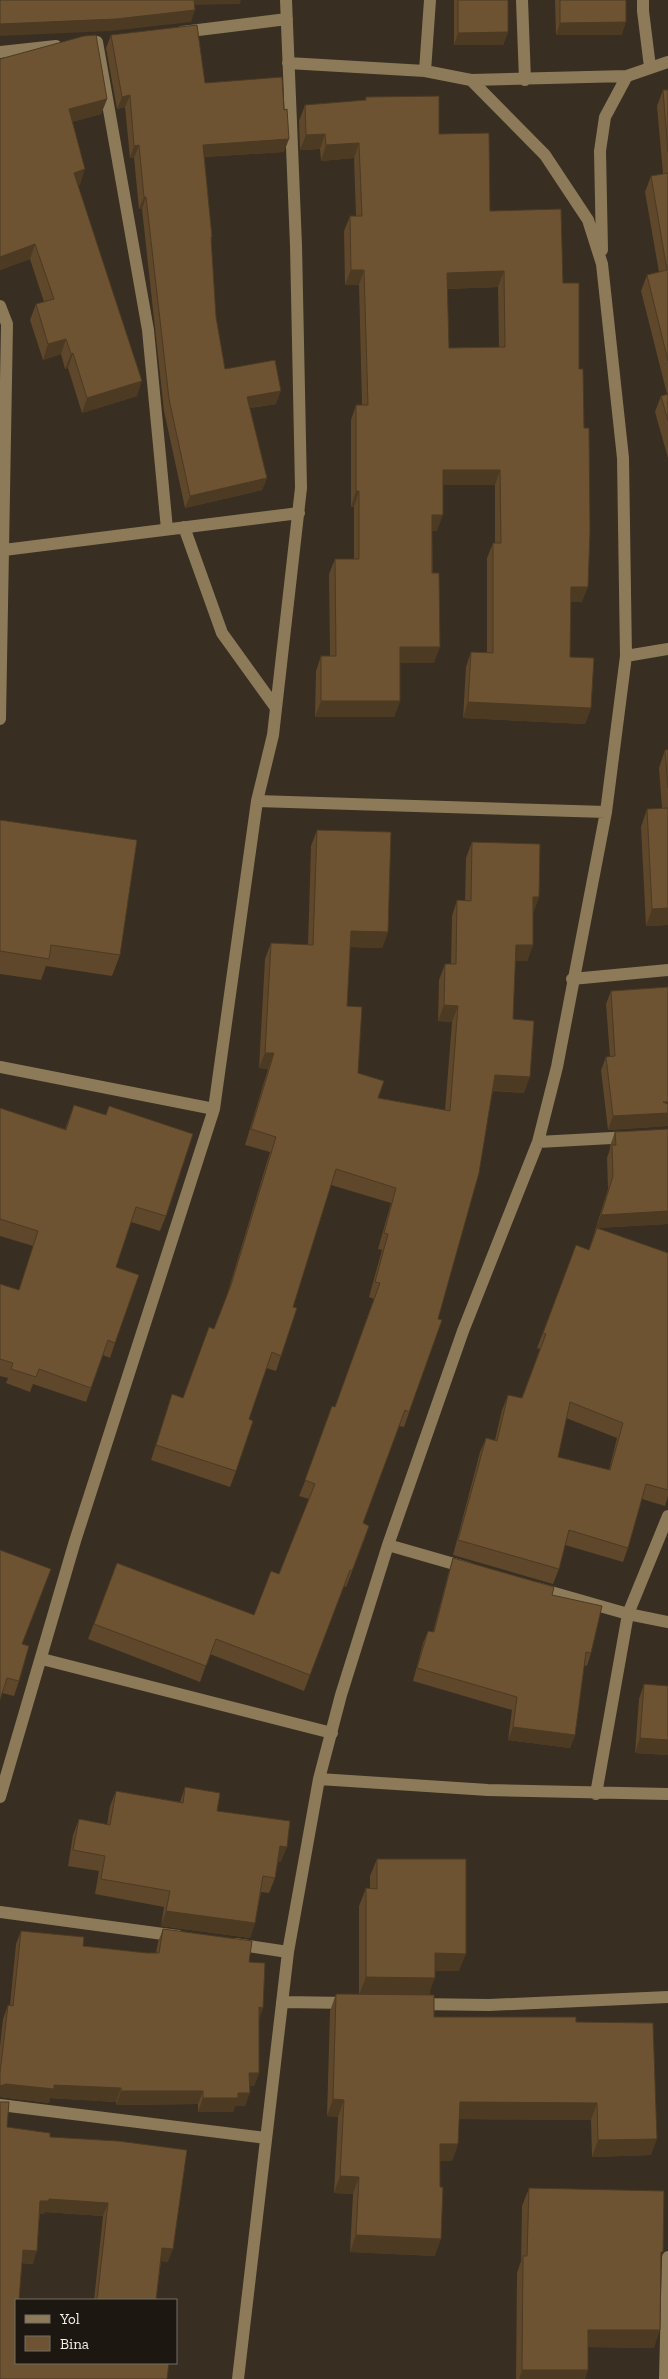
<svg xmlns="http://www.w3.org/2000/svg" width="668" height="2379" viewBox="0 0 668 2379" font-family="'Zilla Slab',serif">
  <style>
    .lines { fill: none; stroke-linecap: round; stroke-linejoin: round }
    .minor { stroke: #8d7a58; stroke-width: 12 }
    .wall { fill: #5e472b; fill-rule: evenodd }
    .shaded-wall { fill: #4c3a23 }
    .building { fill: #6d5332; stroke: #4c3a23; fill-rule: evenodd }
  </style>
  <rect width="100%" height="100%" fill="#382e21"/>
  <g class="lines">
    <path class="minor" d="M 522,0 L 525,80
      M 643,0 L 643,11 L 650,67
      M 182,32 L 287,19
      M 97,42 L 148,330 L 167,529
      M 0,52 L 56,46
      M 288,63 L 425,71 L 471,80 L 627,76 L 668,62
      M 425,71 L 430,0
      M 602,250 L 600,151 L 605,117 L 627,76
      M 0,306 L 7,324 L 0,719
      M 184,527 L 222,633 L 276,708
      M 4,550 L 299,513
      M 626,656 L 668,649
      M 257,801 L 606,812
      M 572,979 L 668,970
      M 0,1067 L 214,1109
      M 538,1142 L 630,1137
      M 388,1545 L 468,1568
      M 537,1588 L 628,1614 L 668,1622
      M 42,1659 L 332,1733
      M 319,1779 L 488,1790 L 668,1794
      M 596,1794 L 628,1614 L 668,1516
      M 0,1797 L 75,1541 L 214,1109 L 257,801 L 273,735 L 301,488 L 296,245 L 286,0
      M 0,1912 L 178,1936
      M 235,1944 L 288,1952
      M 282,2002 L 350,2003
      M 417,2004 L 489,2005 L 668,1997
      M 0,2105 L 266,2138
      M 238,2379 L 288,1952 L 319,1779 L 341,1695 L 388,1545 L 463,1331 L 538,1142 L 557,1067 L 606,812 L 626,656 L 623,458 L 602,264 L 588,220 L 545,155 L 471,80
      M 665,2379 L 668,2257"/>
  </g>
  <path class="wall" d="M 454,0 L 508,0 L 508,32 L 503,45 L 454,45 Z
    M 555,0 L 626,0 L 622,35 L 556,35 Z
    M 111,35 L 205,83 L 284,152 L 204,157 L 212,237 L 211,241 L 216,317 L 225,369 L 276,404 L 250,408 L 267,478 L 262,490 L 185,508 L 164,411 L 142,209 L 139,209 L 134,158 L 130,158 L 125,107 L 117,109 L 106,48 Z
    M 0,59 L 107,99 L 101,114 L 72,122 L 80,185 L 78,185 L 137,396 L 82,413 L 68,368 L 65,369 L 61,354 L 43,360 L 30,320 L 36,304 L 44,302 L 30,259 L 0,270 Z
    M 663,90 L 668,90 L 668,458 L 655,412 L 661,396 L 667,394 L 641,291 L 647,275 L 659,272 L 645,192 L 651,176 L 663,174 L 657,106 Z
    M 366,97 L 439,134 L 490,211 L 563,283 L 582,602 L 570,602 L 570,657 L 591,708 L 585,724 L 463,718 L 466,667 L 471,652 L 487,652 L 487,558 L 493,543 L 495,543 L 495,485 L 443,485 L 437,531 L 432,531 L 434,663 L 400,663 L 400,701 L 394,717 L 315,717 L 316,671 L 321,656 L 330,656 L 329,574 L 335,559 L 354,559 L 354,507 L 351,507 L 351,420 L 356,405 L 362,405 L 359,285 L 345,285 L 344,231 L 350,216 L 356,216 L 354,158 L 321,161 L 320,149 L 300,150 L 299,121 L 305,105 L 365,100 ZM 498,287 L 499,347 L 449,348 L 447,289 Z
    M 665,750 L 668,750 L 668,925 L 646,926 L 641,827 L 647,809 L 662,808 L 659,768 Z
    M 0,820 L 120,955 L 112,976 L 46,966 L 41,980 L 0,974 Z
    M 317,830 L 388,932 L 382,948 L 350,947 L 347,1006 L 358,1073 L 378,1098 L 445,1110 L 452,1022 L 438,1021 L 439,980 L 445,964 L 451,964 L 452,916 L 457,900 L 465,901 L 466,858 L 472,842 L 539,897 L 533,913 L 533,945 L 527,961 L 515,961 L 513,1019 L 524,1093 L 493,1091 L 438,1319 L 442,1320 L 404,1427 L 399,1426 L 363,1523 L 369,1526 L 364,1541 L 346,1587 L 344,1586 L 304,1691 L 210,1654 L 200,1682 L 88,1639 L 117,1563 L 254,1615 L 279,1574 L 309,1499 L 299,1496 L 335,1407 L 374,1299 L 369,1297 L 382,1250 L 378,1249 L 391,1203 L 331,1185 L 293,1307 L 281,1356 L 276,1371 L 266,1368 L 249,1419 L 236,1471 L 230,1487 L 151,1460 L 172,1394 L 183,1398 L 214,1329 L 226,1298 L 270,1152 L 245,1145 L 268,1069 L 259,1068 L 265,959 L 271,943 L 308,945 L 311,846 Z
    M 668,987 L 668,1126 L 608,1130 L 601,1070 L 606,1057 L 610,1057 L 606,1004 L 611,991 Z
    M 74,1105 L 166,1216 L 160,1231 L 131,1222 L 116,1267 L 115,1343 L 110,1358 L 103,1355 L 86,1402 L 33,1384 L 30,1392 L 6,1383 L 8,1378 L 0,1376 L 0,1284 L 19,1290 L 33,1246 L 0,1236 L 0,1108 L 65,1129 Z
    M 668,1129 L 668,1224 L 597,1228 L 668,1253 L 668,1496 L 665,1506 L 642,1499 L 628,1548 L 623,1562 L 565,1545 L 559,1569 L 553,1584 L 453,1555 L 480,1452 L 486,1438 L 495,1440 L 502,1410 L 508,1395 L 522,1398 L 540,1349 L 537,1348 L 576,1245 L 589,1250 L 608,1189 L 607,1158 L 610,1149 L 610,1146 L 615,1132 ZM 566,1418 L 617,1438 L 609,1470 L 558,1457 Z
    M 0,1550 L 23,1644 L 19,1681 L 14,1696 L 2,1693 Z
    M 453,1558 L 552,1595 L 591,1653 L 587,1666 L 584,1665 L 575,1735 L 570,1748 L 508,1740 L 512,1710 L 413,1681 L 423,1643 L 428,1631 L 433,1632 L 449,1571 Z
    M 644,1684 L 668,1686 L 668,1755 L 635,1753 L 639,1699 Z
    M 185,1787 L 217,1811 L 281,1862 L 278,1862 L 275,1878 L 269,1893 L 261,1892 L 255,1923 L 250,1938 L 161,1926 L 164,1907 L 95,1894 L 99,1871 L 68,1866 L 73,1835 L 79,1819 L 107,1825 L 110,1806 L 116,1791 L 180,1802 Z
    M 377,1859 L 459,1971 L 435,1971 L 429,1995 L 434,2017 L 576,2022 L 651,2155 L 592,2157 L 591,2120 L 459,2119 L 458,2144 L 452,2161 L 440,2161 L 435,2256 L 350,2252 L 353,2194 L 334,2193 L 338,2117 L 327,2116 L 330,2011 L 336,1994 L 359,1994 L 359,1906 L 366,1888 L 370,1889 L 370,1876 Z
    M 163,1929 L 249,1962 L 263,2008 L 259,2019 L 259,2073 L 254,2086 L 249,2086 L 245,2106 L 235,2106 L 233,2112 L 198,2112 L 198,2104 L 116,2105 L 116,2102 L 50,2098 L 49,2103 L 0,2097 L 0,2046 L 3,2019 L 8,2005 L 10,2005 L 16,1944 L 21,1931 L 83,1946 L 147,1953 L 156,1953 L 158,1942 Z
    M 7,2127 L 50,2137 L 168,2262 L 161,2261 L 156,2300 L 94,2300 L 103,2216 L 45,2212 L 44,2214 L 40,2214 L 33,2264 L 22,2263 L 16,2300 L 16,2363 L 0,2379 Z
    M 529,2188 L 661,2258 L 654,2348 L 588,2347 L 585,2379 L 516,2379 L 517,2273 L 521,2261 L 522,2206 Z"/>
  <path class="shaded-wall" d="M 191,0 L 241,0 L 240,4 L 189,5 Z
    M 195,10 L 191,22 L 111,31 L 0,36 L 0,24 Z
    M 626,22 L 622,35 L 556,35 L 560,23 Z
    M 508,32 L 503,45 L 454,45 L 458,33 Z
    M 130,95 L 125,107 L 117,109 L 122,97 Z
    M 107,99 L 101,114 L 63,124 L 69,109 Z
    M 325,134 L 320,149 L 300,150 L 306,135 Z
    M 289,139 L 284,152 L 198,157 L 203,145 Z
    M 359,143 L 354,158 L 321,161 L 326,145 Z
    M 139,145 L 134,158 L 130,158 L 134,146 Z
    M 85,169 L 80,185 L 68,188 L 74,173 Z
    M 144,197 L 146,197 L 142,209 L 139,209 Z
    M 35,244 L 30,259 L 0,270 L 0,257 Z
    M 351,270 L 364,270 L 359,285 L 345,285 Z
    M 504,271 L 498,287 L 441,289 L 447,273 Z
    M 66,339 L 61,354 L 43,360 L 48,344 Z
    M 73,353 L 68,368 L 65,369 L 71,354 Z
    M 142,381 L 137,396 L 82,413 L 87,398 Z
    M 281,391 L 276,404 L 243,409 L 247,397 Z
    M 443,470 L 500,470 L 495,485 L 437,485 Z
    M 267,478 L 262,490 L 185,508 L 190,496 Z
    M 356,491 L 359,491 L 354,507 L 351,507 Z
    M 432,515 L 443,515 L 437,531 L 426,531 Z
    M 571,587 L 588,587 L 582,602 L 565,602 Z
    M 400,647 L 440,647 L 434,663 L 395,663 Z
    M 321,701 L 400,701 L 394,717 L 315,717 Z
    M 468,702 L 591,708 L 585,724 L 463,718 Z
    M 533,897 L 539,897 L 533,913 Z
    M 668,908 L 668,925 L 646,926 L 652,909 Z
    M 351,931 L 388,932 L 382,948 L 345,947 Z
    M 516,945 L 533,945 L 527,961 L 510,961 Z
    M 444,1005 L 458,1006 L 452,1022 L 438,1021 Z
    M 265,1053 L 274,1053 L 268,1069 L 259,1068 Z
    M 495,1075 L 530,1077 L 524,1093 L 490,1090 Z
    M 663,1102 L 668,1102 L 668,1126 L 608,1130 L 613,1116 Z
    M 668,1211 L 668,1224 L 596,1228 L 601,1215 Z
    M 513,1727 L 575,1735 L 570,1748 L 508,1740 Z
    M 640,1738 L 668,1740 L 668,1755 L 635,1753 Z
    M 280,1846 L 287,1847 L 281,1862 L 275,1862 Z
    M 166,1911 L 255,1923 L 250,1938 L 161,1926 Z
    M 435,1953 L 466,1954 L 459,1971 L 429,1971 Z
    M 366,1977 L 435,1978 L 428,1996 L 359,1995 Z
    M 259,2007 L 263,2008 L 258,2021 Z
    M 249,2073 L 259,2073 L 254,2086 L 245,2086 Z
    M 6,2084 L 54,2085 L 121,2088 L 116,2102 L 50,2098 L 49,2103 L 0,2097 L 0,2086 Z
    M 121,2091 L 203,2091 L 198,2104 L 116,2105 Z
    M 238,2093 L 250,2093 L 245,2106 L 235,2106 L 233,2112 L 198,2112 L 203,2098 Z
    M 333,2099 L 344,2100 L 338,2117 L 327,2116 Z
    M 460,2102 L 597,2103 L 591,2120 L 454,2119 Z
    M 657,2139 L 651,2155 L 592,2157 L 598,2140 Z
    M 440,2144 L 458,2144 L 452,2161 L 434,2161 Z
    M 340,2176 L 359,2177 L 353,2194 L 334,2193 Z
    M 49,2199 L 108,2203 L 103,2216 L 45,2212 L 44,2214 L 36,2214 L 40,2201 Z
    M 356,2235 L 441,2239 L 435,2256 L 350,2252 Z
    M 162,2248 L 173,2249 L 168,2262 L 158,2261 Z
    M 23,2250 L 37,2251 L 33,2264 L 18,2263 Z
    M 588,2330 L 660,2330 L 654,2348 L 581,2347 Z
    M 522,2370 L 588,2370 L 585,2379 L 519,2379 Z"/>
  <path class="building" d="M 0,0 L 194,0 L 195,10 L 116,19 L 0,24 Z
    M 458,0 L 508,0 L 508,32 L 458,33 Z
    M 560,0 L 626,0 L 626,22 L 560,23 Z
    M 197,25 L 205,83 L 282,77 L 284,110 L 287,109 L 289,139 L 203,145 L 212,237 L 211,237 L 216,317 L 225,369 L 275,360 L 281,391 L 247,397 L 267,478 L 190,496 L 169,399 L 146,197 L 144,197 L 139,145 L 134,146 L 130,95 L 122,97 L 111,35 Z
    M 96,35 L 107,99 L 69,109 L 85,169 L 74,173 L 142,381 L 87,398 L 73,353 L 71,354 L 66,339 L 48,344 L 36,304 L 54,299 L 35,244 L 0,257 L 0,59 L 84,36 Z
    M 663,90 L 668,90 L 668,152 Z
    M 439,96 L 439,134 L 489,133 L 490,211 L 561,209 L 563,283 L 579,283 L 579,369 L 583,369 L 584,428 L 589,428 L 590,531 L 588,587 L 571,587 L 570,657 L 594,658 L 591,708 L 468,702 L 471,652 L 493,653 L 493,543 L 501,543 L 500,470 L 443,470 L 443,515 L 432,515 L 432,573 L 439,573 L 440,647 L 400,647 L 400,701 L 321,701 L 321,656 L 336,656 L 335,559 L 359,559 L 359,491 L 356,491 L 356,405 L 368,405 L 364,270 L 351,270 L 350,216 L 362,216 L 359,143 L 326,145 L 325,134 L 306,135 L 305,105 L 366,100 L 366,97 ZM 504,271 L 505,347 L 449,348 L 447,273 Z
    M 668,173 L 668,361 L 647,275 L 667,270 L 651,176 Z
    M 668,394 L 668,421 L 661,396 Z
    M 665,750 L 668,750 L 668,788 Z
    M 668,808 L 668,908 L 652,909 L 647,809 Z
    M 0,820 L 137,840 L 120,955 L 51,945 L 49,959 L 0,951 Z
    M 317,830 L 391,832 L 388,932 L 351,931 L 347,1006 L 362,1007 L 358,1073 L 384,1081 L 378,1098 L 450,1111 L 458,1006 L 444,1005 L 445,964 L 456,964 L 457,900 L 471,901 L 472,842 L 540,844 L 539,897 L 533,897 L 533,945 L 516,945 L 513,1019 L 534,1021 L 530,1077 L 495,1075 L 479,1173 L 438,1319 L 442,1320 L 409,1412 L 405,1410 L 363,1523 L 369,1526 L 352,1571 L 350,1570 L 310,1675 L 216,1639 L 206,1666 L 94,1624 L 117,1563 L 254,1615 L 271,1571 L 279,1574 L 315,1484 L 305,1480 L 332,1406 L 335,1407 L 380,1283 L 375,1282 L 388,1234 L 384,1233 L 396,1188 L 336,1169 L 293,1307 L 297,1308 L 281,1356 L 272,1352 L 249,1419 L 253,1421 L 236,1471 L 156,1445 L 172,1394 L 183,1398 L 209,1327 L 214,1329 L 231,1285 L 276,1137 L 251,1129 L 274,1053 L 265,1053 L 271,943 L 313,945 Z
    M 668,987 L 668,1102 L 663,1102 L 668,1104 L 668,1113 L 613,1116 L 606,1057 L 615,1056 L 611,991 Z
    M 74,1105 L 106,1115 L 109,1106 L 193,1134 L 166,1216 L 136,1207 L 116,1267 L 139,1275 L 115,1343 L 108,1340 L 91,1388 L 39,1369 L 36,1377 L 11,1369 L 13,1363 L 0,1359 L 0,1284 L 19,1290 L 38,1231 L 0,1219 L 0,1108 L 66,1130 Z
    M 668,1129 L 668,1211 L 601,1215 L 613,1176 L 612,1145 L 616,1145 L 615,1132 Z
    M 597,1228 L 668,1253 L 668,1490 L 646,1484 L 628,1548 L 569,1530 L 559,1569 L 458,1540 L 486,1438 L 497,1441 L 508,1395 L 522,1398 L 546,1334 L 543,1333 L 576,1245 L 589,1250 ZM 570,1402 L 623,1423 L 610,1470 L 558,1457 Z
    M 0,1550 L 51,1569 L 22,1644 L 29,1646 L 19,1681 L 7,1678 L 0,1700 Z
    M 453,1558 L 554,1587 L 552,1595 L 602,1606 L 591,1653 L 586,1652 L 575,1735 L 513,1727 L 517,1697 L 417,1668 L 428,1631 L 434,1632 Z
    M 644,1684 L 668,1686 L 668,1740 L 640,1738 Z
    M 185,1787 L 220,1793 L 217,1811 L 290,1821 L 287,1847 L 280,1846 L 275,1878 L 263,1876 L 255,1923 L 166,1911 L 170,1891 L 101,1879 L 105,1856 L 73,1850 L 79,1819 L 110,1825 L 116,1791 L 183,1803 Z
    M 377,1859 L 466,1859 L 466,1954 L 435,1953 L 435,1978 L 366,1977 L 366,1888 L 377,1889 Z
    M 163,1929 L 252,1941 L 249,1962 L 265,1963 L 263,2008 L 259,2007 L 259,2073 L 249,2073 L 250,2093 L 238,2093 L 238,2098 L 203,2098 L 203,2091 L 121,2091 L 121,2088 L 54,2085 L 54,2089 L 6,2084 L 0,2086 L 0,2073 L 8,2005 L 13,2006 L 21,1931 L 84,1937 L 83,1946 L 147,1953 L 159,1953 Z
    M 336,1994 L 434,1995 L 434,2017 L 576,2017 L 576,2022 L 653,2023 L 657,2139 L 598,2140 L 597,2103 L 460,2102 L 458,2144 L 440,2144 L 440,2187 L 443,2187 L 441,2239 L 356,2235 L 359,2177 L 340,2176 L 344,2100 L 333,2099 Z
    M 0,2102 L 9,2102 L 7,2127 L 50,2133 L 50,2137 L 118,2141 L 187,2150 L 173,2249 L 162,2248 L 156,2300 L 97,2300 L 108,2203 L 49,2199 L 49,2201 L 40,2201 L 37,2251 L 23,2250 L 19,2300 L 16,2300 L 16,2363 L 169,2363 L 167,2379 L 0,2379 Z
    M 529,2188 L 664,2191 L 663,2252 L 661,2252 L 660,2330 L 588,2330 L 588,2370 L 522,2370 L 523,2256 L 527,2256 Z"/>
  <rect x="15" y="2299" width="162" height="65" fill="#1c1711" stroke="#736e67"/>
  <rect x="25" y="2315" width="25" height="8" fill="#8d7a58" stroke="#736e67"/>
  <text x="60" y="2324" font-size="15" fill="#f6f0e8">Yol</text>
  <rect x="25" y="2336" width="25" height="15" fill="#6d5332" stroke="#736e67"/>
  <text x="60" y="2349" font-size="15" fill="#f6f0e8">Bina</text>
</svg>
